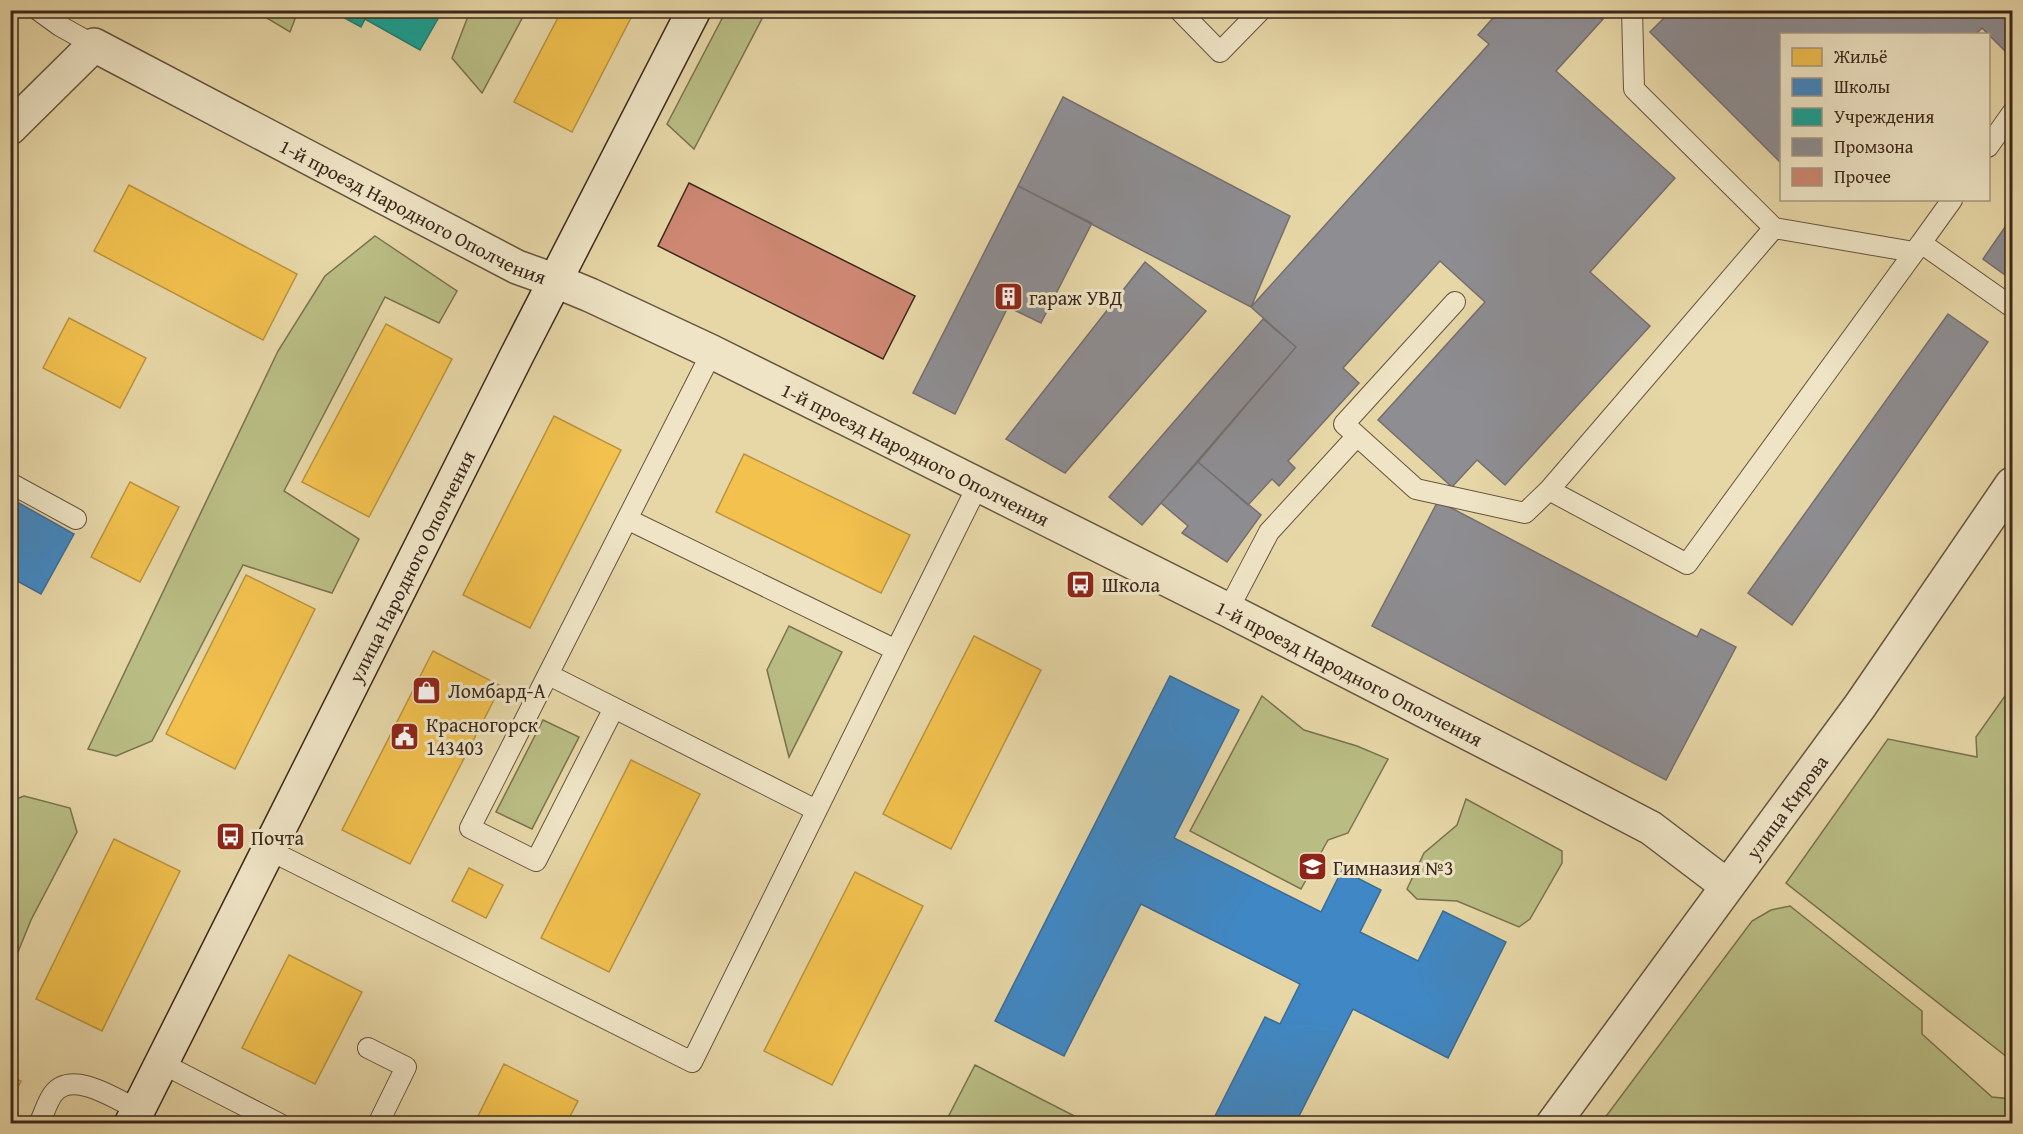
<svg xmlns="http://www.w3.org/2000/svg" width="2023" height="1134" viewBox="0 0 2023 1134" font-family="'Gentium Book Plus',serif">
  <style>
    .green { fill: #b9bd84; stroke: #7a7250; stroke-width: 1.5 }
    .homes { fill: #f2c14e; stroke: #bb933f; stroke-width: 1.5 }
    .schools { fill: #3f88c5; stroke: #3e6b93; stroke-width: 1.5 }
    .public { fill: #17a398; stroke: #227e73; stroke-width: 1.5 }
    .industry { fill: #8d8d92; stroke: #756f6f; stroke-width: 1.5 }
    .building { fill: #cd8772; stroke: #3c281d; stroke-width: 1.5 }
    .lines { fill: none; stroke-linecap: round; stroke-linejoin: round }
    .service-casing { stroke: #675440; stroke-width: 22 }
    .minor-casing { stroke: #675440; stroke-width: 36 }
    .tertiary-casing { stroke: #675440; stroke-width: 36 }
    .secondary-casing { stroke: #3c281d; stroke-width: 36 }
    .service { stroke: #efe5c6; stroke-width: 20 }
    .minor { stroke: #efe5c6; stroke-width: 33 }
    .tertiary { stroke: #efe5c6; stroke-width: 33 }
    .secondary { stroke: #efe5c6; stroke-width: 33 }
    .labels { text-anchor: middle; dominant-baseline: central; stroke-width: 6; stroke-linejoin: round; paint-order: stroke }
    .street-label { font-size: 20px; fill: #3c281d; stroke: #efe5c6 }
    .poi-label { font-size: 20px; fill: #3c281d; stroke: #efe5c6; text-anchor: start }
  </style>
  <rect width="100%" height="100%" fill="#e7d7a7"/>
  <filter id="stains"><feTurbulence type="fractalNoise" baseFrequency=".00333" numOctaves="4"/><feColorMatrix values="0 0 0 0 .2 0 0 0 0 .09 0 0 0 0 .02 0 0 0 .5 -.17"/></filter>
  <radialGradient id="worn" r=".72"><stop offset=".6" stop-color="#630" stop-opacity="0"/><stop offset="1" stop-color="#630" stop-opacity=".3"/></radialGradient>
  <path class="green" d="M 255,11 L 298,11 L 290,32 Z
    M 470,11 L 526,11 L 482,93 L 452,58 Z
    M 726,11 L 766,11 L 694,149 L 667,124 Z
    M 375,236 L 457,291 L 439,323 L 385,297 L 284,491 L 359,539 L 332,593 L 243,565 L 152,741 L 116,756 L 88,749 L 278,351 L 325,276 Z
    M 789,626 L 842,652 L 789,757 L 767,670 Z
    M 2012,686 L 2012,1061 L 1786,883 L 1888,739 L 1977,757 L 1976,737 Z
    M 1262,696 L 1304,730 L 1357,746 L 1388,759 L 1348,833 L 1328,840 L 1301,889 L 1190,831 Z
    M 543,720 L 579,737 L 532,829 L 496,812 Z
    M 24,796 L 70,808 L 77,832 L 31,920 L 11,969 L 11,801 Z
    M 1466,799 L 1562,851 L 1562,863 L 1530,919 L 1519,927 L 1457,901 L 1417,899 L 1407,889 L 1424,853 L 1457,825 Z
    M 1790,906 L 1922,1011 L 1922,1034 L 1992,1097 L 2012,1099 L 2012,1123 L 1601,1123 L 1752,921 L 1771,910 Z
    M 975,1065 L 1088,1123 L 945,1123 Z"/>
  <path class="homes" d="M 562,10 L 635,10 L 572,132 L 514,102 Z
    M 129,185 L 297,274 L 263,340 L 94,251 Z
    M 69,318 L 146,358 L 120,408 L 43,368 Z
    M 386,324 L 452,359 L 369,517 L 302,482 Z
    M 554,416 L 621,450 L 530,628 L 463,595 Z
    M 744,454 L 910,535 L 881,593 L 716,512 Z
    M 130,482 L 179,507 L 140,582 L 91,557 Z
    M 246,575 L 315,609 L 235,769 L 166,734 Z
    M 974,636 L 1041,670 L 951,849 L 883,814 Z
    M 433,651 L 501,686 L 410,864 L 342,830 Z
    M 631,760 L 700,794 L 609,972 L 541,938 Z
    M 114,839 L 180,871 L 102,1031 L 36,999 Z
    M 469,868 L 503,885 L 486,918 L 452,901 Z
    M 855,872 L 923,906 L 832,1085 L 764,1051 Z
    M 289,955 L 362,992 L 315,1084 L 242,1048 Z
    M 504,1064 L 578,1101 L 566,1124 L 474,1124 Z
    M 10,1076 L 21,1081 L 10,1103 Z"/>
  <path class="schools" d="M 10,498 L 74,534 L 41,594 L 10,577 Z
    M 1170,676 L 1239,710 L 1174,838 L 1321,912 L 1342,870 L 1381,890 L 1360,932 L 1418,961 L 1443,911 L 1506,942 L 1448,1058 L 1353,1009 L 1295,1124 L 1211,1124 L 1265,1017 L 1280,1024 L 1300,984 L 1141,904 L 1064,1056 L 995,1021 Z"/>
  <path class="public" d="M 342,10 L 443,10 L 420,50 L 365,19 L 361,27 L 339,15 Z"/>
  <path class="industry" d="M 1500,10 L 1593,10 L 1603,19 L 1556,71 L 1675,178 L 1590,272 L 1650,326 L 1505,485 L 1477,460 L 1452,487 L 1378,420 L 1485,302 L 1440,261 L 1343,368 L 1359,383 L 1288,461 L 1295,468 L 1279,486 L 1272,479 L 1248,505 L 1198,462 L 1296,347 L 1251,307 L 1489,44 L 1478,35 Z
    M 1672,10 L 2012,10 L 2012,58 L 1982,28 L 1976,34 L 1782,34 L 1782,164 L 1650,32 Z
    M 1063,97 L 1290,216 L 1251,307 L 1018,186 Z
    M 1018,186 L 1092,223 L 1041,323 L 1008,307 L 955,414 L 913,393 Z
    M 2012,217 L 2012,280 L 1983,259 Z
    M 1145,262 L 1206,311 L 1065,473 L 1006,439 Z
    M 1948,314 L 1988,342 L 1792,625 L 1748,593 Z
    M 1263,319 L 1296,347 L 1142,525 L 1109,497 Z
    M 1198,462 L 1261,515 L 1227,562 L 1182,533 L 1188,526 L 1161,503 Z
    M 1438,501 L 1697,637 L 1701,629 L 1736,647 L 1666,780 L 1372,626 Z"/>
  <path class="building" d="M 689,183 L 915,296 L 883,359 L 658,246 Z"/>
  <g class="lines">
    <defs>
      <path id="service" d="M 38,10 L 60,26 L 94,45
        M 1179,10 L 1220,52 L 1261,10
        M 1632,10 L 1634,89 L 1774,228 L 1914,252
        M 1988,147 L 2012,113
        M 1952,200 L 1921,243 L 2012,307
        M 1774,228 L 1549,490 L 1687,564 L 1921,243
        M 1455,302 L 1344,424 L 1416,489 L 1525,513 L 1549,490
        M 10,483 L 76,519
        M 1228,610 L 1269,532 L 1357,436
        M 896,650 L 978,485
        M 549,675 L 816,810
        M 614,708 L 536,861 L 470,828 L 712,352
        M 269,850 L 692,1062 L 896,650 L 629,520
        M 368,1048 L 406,1067 L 378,1124
        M 161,1063 L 280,1124
        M 39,1124 C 44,1114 47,1102 53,1094 C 72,1069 116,1099 138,1110"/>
      <g id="minor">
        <path id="s1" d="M 10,128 L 94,45 L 517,267 L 556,281"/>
      </g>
      <g id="tertiary">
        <path id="s2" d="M 556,281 L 590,295 L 712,352 L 871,431 L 1228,610 L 1534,767 L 1651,828 L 1726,885"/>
        <path id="s3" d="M 1553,1124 L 1860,706 L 2012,484"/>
      </g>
      <g id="secondary">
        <path id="s4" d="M 131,1124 L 517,355 L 694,10"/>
      </g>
    </defs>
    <use href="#service" class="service-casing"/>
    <use href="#minor" class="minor-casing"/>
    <use href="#tertiary" class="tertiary-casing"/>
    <use href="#secondary" class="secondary-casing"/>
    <use href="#service" class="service"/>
    <use href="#minor" class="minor"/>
    <use href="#tertiary" class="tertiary"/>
    <use href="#secondary" class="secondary"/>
  </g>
  <defs>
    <symbol id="building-square" viewBox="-11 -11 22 22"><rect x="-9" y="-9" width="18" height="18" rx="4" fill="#8f2418" stroke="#efe5c6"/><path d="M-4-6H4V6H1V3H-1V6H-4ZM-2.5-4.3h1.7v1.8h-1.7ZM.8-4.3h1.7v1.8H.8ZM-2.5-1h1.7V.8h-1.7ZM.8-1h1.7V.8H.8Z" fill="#fff"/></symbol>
    <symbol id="bus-square" viewBox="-11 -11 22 22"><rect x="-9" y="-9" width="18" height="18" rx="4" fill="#8f2418" stroke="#efe5c6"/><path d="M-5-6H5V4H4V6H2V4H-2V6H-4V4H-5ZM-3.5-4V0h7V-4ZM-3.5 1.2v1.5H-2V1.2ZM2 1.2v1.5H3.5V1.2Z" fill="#fff"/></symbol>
    <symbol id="shop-square" viewBox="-11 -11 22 22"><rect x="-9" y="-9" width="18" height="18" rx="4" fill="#8f2418" stroke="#efe5c6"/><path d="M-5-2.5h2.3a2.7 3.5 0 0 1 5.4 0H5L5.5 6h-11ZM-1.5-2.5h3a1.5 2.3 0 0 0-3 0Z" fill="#fff"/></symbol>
    <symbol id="civic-square" viewBox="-11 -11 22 22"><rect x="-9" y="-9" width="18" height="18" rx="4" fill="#8f2418" stroke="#efe5c6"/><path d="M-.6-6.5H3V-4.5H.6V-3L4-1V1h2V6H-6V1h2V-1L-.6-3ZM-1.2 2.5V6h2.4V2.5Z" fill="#fff"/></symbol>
    <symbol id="school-square" viewBox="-11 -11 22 22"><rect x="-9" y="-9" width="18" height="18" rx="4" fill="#8f2418" stroke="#efe5c6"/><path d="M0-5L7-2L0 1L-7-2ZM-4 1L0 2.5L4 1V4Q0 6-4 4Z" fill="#fff"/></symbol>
  </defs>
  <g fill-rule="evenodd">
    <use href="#building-square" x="992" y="280" width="33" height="33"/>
    <use href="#bus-square" x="1064" y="568" width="33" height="33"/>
    <use href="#shop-square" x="410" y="674" width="33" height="33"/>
    <use href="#civic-square" x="388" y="720" width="33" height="33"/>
    <use href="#bus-square" x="214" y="820" width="33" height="33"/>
    <use href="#school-square" x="1296" y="850" width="33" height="33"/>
  </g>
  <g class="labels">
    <g class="street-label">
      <text stroke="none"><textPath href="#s1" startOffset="478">1-й проезд Народного Ополчения</textPath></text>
      <text stroke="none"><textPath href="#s2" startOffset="399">1-й проезд Народного Ополчения</textPath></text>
      <text stroke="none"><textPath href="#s4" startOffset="624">улица Народного Ополчения</textPath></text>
      <text stroke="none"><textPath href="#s2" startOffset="885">1-й проезд Народного Ополчения</textPath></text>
      <text stroke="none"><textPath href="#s3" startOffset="394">улица Кирова</textPath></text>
    </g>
    <g class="poi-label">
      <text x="1029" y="297">гараж УВД</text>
      <text x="1102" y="584">Школа</text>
      <text x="448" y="690">Ломбард-А</text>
      <text x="426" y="724">Красногорск<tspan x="426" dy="23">143403</tspan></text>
      <text x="251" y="837">Почта</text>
      <text x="1333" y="867">Гимназия №3</text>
    </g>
  </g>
  <rect width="2023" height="1134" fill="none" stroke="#e7d7a7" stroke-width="36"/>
  <rect x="12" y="12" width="1999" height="1110" fill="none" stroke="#3c281d" stroke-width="3"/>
  <rect x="18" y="18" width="1987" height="1098" fill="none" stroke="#3c281d" stroke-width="1.5"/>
  <rect x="1780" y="33" width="210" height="168" fill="#efe5c6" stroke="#a79982" stroke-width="1.5"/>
  <rect x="1792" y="48" width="30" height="18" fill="#f2c14e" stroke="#a79982" stroke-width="1.5"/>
  <text x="1834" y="63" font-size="18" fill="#3c281d">Жильё</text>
  <rect x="1792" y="78" width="30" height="18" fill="#3f88c5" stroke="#a79982" stroke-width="1.5"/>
  <text x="1834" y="93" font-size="18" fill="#3c281d">Школы</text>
  <rect x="1792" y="108" width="30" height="18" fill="#17a398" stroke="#a79982" stroke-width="1.5"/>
  <text x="1834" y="123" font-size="18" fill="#3c281d">Учреждения</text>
  <rect x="1792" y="138" width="30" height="18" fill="#8d8d92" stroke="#a79982" stroke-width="1.5"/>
  <text x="1834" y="153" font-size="18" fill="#3c281d">Промзона</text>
  <rect x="1792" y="168" width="30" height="18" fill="#cd8772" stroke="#a79982" stroke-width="1.5"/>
  <text x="1834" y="183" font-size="18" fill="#3c281d">Прочее</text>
  <rect width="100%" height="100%" filter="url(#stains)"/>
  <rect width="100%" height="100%" fill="url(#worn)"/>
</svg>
